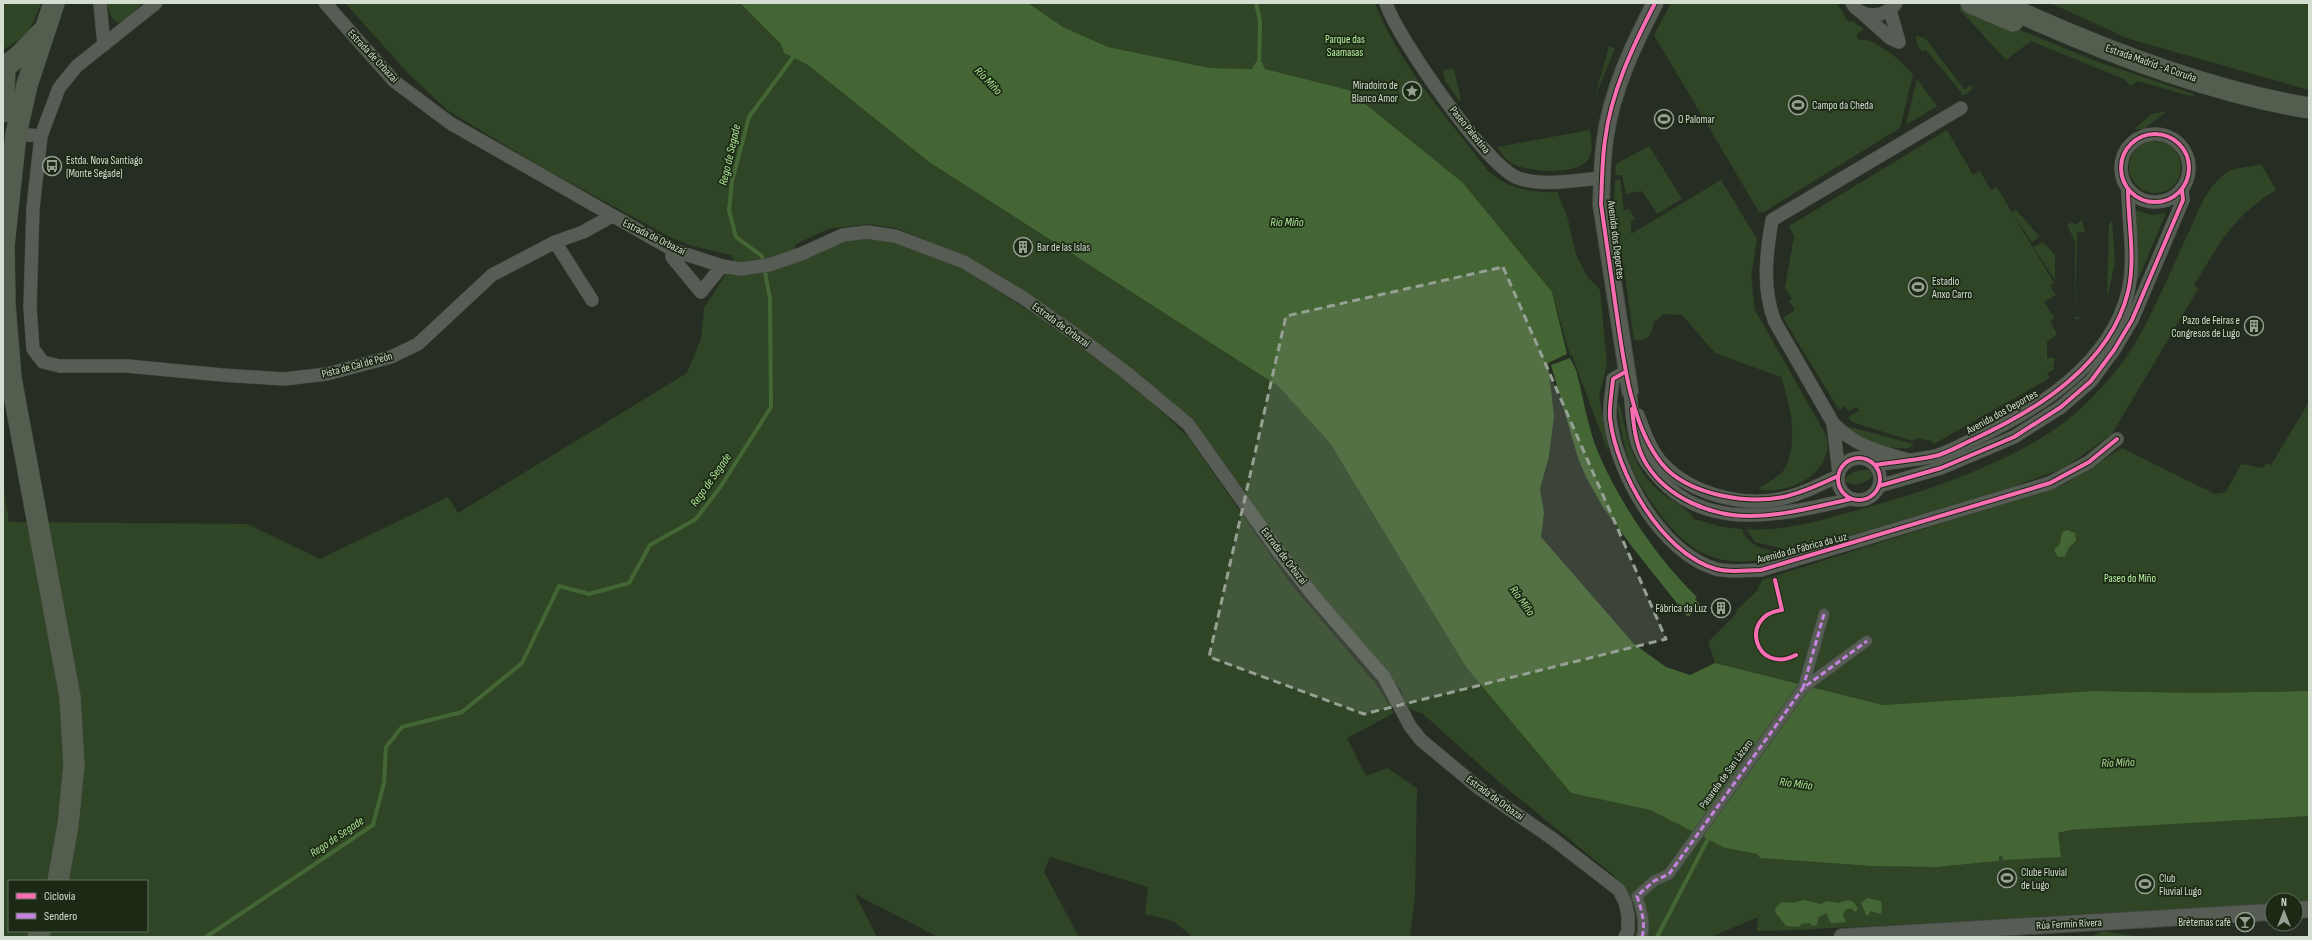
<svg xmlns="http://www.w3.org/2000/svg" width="2312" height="940" viewBox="0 0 2312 940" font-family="'Sofia Sans Condensed',sans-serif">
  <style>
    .green { fill: #2f4525; fill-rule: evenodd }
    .water { fill: #446634 }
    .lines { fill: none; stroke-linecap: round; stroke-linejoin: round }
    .stream { stroke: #446634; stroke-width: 4 }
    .pedestrian-casing { stroke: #424a40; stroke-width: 12 }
    .minor-casing { stroke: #424a40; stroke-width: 14 }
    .tertiary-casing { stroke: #424a40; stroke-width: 18 }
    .trunk-casing { stroke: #424a40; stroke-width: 22 }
    .pedestrian { stroke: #575d54; stroke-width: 10 }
    .minor { stroke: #575d54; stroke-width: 13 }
    .tertiary { stroke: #575d54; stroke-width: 16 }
    .trunk { stroke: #545e4e; stroke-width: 21 }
    .quiet { stroke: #c483df; stroke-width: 3; stroke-dasharray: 6 3; stroke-linecap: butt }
    .cycleway-casing { stroke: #1b2915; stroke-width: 6 }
    .cycleway { stroke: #f96db3; stroke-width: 4 }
    .marked { fill: #96a093; fill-opacity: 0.2; stroke: #96a093; stroke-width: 3; stroke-dasharray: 8 5; stroke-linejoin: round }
    .labels { text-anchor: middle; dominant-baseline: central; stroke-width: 3.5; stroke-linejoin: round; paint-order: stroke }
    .park-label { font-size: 11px; fill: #bbf2a2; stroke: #1b2915 }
    .street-label { font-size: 11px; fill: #d3ddd0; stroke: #1b2915 }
    .poi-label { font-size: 11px; fill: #d3ddd0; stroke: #1b2915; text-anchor: start }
    .water-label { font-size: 12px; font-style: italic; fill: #ade394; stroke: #1b2915 }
  </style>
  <rect width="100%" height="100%" fill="#262e23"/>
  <path class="green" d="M 3,3 L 41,3 L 28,34 L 4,49 Z
    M 106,3 L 143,3 L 128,18 L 118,23 L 112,18 Z
    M 345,3 L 740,3 L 782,44 L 784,53 L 808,65 L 929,162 L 1278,386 L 1330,443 L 1466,667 L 1571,793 L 1650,810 L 1725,848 L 1757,854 L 1760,858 L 1870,866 L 1937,867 L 1999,861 L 1999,856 L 2002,856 L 2002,849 L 2070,830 L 2309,815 L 2309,900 L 2272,900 L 2272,903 L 2213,907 L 1797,930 L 1757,931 L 1758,917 L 1711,937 L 1635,937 C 1641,910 1630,893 1612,874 L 1499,782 L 1423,714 L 1406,707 L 1401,690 L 1292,561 L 1215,450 L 1187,417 L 1160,392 L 995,272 L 947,249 L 896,228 L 868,224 L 828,229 L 794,245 L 804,259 L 851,239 L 879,237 L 913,248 L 963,269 L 1039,317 L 1135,386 L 1189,438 L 1290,583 L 1375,683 L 1394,713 L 1347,738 L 1366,776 L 1387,768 L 1417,788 L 1415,897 L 1410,937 L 1193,937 L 1173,921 L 1145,914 L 1148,887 L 1050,857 L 1044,872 L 1079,937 L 938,937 L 855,894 L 877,937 L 3,937 L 3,483 L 9,522 L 247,524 L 320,559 L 448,497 L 458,513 L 687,373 L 701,339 L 704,308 L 727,272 L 743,274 L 731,255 L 692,246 L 672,238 L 543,168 L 447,110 L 408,73 ZM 9,881 L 147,881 L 147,931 L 9,931 Z
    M 1028,3 L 1375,3 C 1400,67 1448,118 1489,172 C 1510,189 1530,193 1557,192 L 1568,219 L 1576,255 L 1587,276 L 1600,290 L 1607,365 L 1599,396 L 1609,454 L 1572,356 L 1570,355 L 1552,292 L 1296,78 L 1265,69 L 1262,62 L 1252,69 L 1210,68 L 1108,47 L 1063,27 Z
    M 1671,3 L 1837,3 L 1848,22 L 1852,21 L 1864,29 L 1856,35 L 1859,40 C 1875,37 1904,63 1913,75 L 1900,128 L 1764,212 L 1759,212 L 1654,35 Z
    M 2050,3 L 2309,3 L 2309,90 L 2129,39 Z
    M 1962,6 L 2098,62 L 2194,94 L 2193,97 L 2138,81 L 2130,86 L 2124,79 L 2031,41 L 2006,60 L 1959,9 Z
    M 1916,36 L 1925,38 L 1965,90 L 1970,85 L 1973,88 L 1965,95 L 1960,95 L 1962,93 L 1926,50 L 1922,51 L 1917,45 Z
    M 1609,46 L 1615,48 L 1595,97 Z
    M 1454,69 L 1461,100 L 1459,101 L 1445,81 L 1443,70 Z
    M 1917,79 L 1937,106 L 1906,125 Z
    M 2167,111 L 2144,129 L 2134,129 L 2152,114 Z
    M 1590,130 C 1591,139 1594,151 1588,160 C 1576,176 1526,172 1511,163 C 1505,159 1501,152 1497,147 Z
    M 1947,130 L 1973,175 L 1980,171 L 1991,190 L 1997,187 L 2012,213 L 2016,210 L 2040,237 L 2032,242 L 2014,216 L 2054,283 L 2050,286 L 2056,295 L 2044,302 L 2055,318 L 2050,321 L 2057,334 L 2047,342 L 2047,358 L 2055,358 L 2053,370 L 2047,373 L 2050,378 L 1934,444 L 1932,441 L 1917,438 L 1913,441 L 1852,422 L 1848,417 L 1859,411 L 1857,407 L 1848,411 L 1845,406 L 1839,410 L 1783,318 L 1795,310 L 1789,301 L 1792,299 L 1785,288 L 1794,236 L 1789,226 Z
    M2129 167a26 26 0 1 1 52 0a26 26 0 1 1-52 0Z
    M 1649,146 L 1682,199 L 1657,214 L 1642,191 L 1626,194 L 1622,175 L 1615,175 L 1616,164 Z
    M 2261,164 L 2276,190 C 2232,217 2220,243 2194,285 L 2198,289 L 2112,434 L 2064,468 L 2007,489 L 1795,552 L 1755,542 L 1746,529 C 1780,532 1814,522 1847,513 C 1914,495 1983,473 2043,437 C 2074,418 2100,392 2122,363 C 2148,329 2168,275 2187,236 C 2198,213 2205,188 2226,173 C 2236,166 2250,168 2261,164 Z
    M 1620,179 L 1624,210 L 1629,209 L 1635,219 L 1631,222 L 1631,234 L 1721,180 L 1757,239 L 1751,277 L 1755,310 L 1826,435 C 1836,472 1789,496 1758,489 C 1766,483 1781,476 1785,468 C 1799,441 1790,404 1781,377 L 1715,353 L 1682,315 L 1664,314 L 1654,322 C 1653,334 1648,342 1634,340 L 1614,200 L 1615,180 Z
    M 2135,210 L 2152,215 L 2166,213 L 2137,282 L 2139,251 Z
    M 2082,220 L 2085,232 L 2077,232 L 2075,316 L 2082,319 L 2075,319 L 2075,241 L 2067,225 L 2072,222 L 2075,225 Z
    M 2112,220 L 2115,263 L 2107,298 L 2109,224 Z
    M 2043,242 L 2055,255 L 2055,280 L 2033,247 Z
    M 2309,402 L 2309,691 L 2199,693 L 2093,691 L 1883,705 L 1715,663 L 1708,642 L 1737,613 L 1736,611 L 1756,592 L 1762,580 L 2065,484 L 2122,448 L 2215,494 L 2226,492 L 2241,464 L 2263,468 L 2266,463 L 2271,465 Z
    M 1617,404 L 1620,405 C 1627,439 1633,471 1663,494 C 1673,502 1687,507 1694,519 L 1722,527 L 1742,529 C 1749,550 1768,548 1786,555 C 1776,558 1764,560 1753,561 C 1706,565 1681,544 1655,507 C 1645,493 1635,477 1629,461 C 1623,443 1620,424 1617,404 Z
    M 1846,426 L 1914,444 L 1909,448 C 1887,450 1861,443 1846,426 Z
    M 1868,470 L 1871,471 L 1872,476 C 1867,484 1853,487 1845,481 C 1847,472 1860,470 1868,470 Z
    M 2102,931 L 2135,936 L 2139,937 L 2090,937 Z"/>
  <path class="water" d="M 740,3 L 1028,3 L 1063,27 L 1108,47 L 1210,68 L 1252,69 L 1256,62 L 1262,62 L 1265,69 L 1348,90 L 1463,183 L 1552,292 L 1567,354 L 1548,363 L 1554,416 L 1549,456 L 1540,489 L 1544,513 L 1541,537 L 1634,644 L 1666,667 L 1690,675 L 1715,663 L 1883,705 L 2093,691 L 2199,693 L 2309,691 L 2309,816 L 2070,830 L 2058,833 L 2061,857 L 2003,860 L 2002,856 L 1999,856 L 1999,861 L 1937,867 L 1870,866 L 1760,858 L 1757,854 L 1725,848 L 1650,810 L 1571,793 L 1466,667 L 1330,443 L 1278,386 L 929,162 L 808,65 L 784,53 L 781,44 Z
    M 1570,358 L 1576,370 C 1584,399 1588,432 1601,459 C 1622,506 1659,561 1697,597 L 1695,599 L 1700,605 L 1688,617 L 1633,548 L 1603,507 L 1586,477 L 1578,458 L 1551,365 Z
    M 2067,530 L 2075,533 L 2076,541 L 2069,547 L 2065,556 L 2058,557 L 2054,550 L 2060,544 L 2062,532 Z
    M 1867,898 L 1881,901 L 1882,906 L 1881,914 L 1870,911 L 1869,915 L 1866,915 L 1861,903 Z
    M 1803,900 L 1821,904 L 1827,901 L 1838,903 L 1849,900 L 1854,902 L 1858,909 L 1855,912 L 1851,908 L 1845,910 L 1843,915 L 1846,922 L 1831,923 L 1826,913 L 1818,918 L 1817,925 L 1812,926 L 1810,923 L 1801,924 L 1800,927 L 1786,926 L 1775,912 L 1776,907 L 1782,902 L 1794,903 Z"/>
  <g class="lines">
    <path class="stream" d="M 1256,3 L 1260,21 L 1259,66
      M 206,937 L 373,825 L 384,783 L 386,747 L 402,727 L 462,712 L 522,663 L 559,586 L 589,594 L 629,583 L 650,545 L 696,519 L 721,486 L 771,407 L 770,299 L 762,256 L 736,237 L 729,210 L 732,181 L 749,117 L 796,53
      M 1657,937 L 1710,835"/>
    <defs>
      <path id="pedestrian" d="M 1824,614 L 1803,688 L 1867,641
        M 1642,937 C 1646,923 1641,909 1637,896 L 1654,881 L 1669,874 L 1803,688"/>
      <path id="minor" d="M 100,3 L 104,45
        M 156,3 L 77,66 L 59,88 L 41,136 L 33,208 L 30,307 L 33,349 L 43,362 L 60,366 L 127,366 L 222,375 L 284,379 L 327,374 L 391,357 L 418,344 L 492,275 L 555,242 L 583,232 L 612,216
        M 325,3 L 394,81 L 450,123 L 673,250 L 722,266 L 741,269 L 769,265 L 801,254 L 843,235 L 867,232 L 895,236 L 964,262 L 1025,299 L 1083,340 L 1128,374 L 1188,424 L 1278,551 L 1317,600 L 1384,677 L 1410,726 L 1421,740 L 1480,789 L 1553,839 L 1619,890 L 1625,902 L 1628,915 L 1628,931 L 1625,937
        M 1386,3 C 1396,36 1487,167 1518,178 C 1543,187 1575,180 1602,178
        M 1852,3 C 1862,20 1885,18 1896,3
        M 1890,10 L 1899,42
        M 1861,12 L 1890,38 L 1899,42
        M2121 168a34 34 0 1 1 68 0a34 34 0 1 1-68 0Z
        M 16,134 L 41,136
        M 555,242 L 592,300
        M 673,250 L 672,257 L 701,292 L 722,266
        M 1625,372 L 1613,379 C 1612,392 1609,405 1610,418 C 1616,472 1661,553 1716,569 C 1731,573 1746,570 1761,570 L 2050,483 L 2089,462 L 2117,439
        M 1630,391 C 1632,408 1632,426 1637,442 C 1642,458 1651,469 1661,480 C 1711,534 1789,513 1851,499
        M 1638,415 C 1644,431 1651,452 1663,464 C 1691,494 1744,508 1784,498 C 1803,494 1821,484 1838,476
        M 1833,423 L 1839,473
        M1838 479a21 21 0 1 1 42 0a21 21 0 1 1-42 0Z
        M 1908,460 C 1878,451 1856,447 1833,423 L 1775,322 C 1762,290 1766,254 1772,220 L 1961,108
        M 1875,465 C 1895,462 1916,460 1935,456 C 1948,453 1962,444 1974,439 C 2037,410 2110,365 2128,292 C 2136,258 2128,224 2128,189
        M 1879,486 L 1941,468 L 2014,437 L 2061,407 L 2091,381 L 2114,350 L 2132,320 L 2183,200 L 2182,190"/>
      <path id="tertiary" d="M 1630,391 L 1601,204 C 1602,183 1602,161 1605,140 C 1611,92 1633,46 1655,3
        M 2296,910 L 2309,909
        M 1842,937 L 2272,912"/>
      <path id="trunk" d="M 54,3 L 27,85 L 16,134 L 4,245 L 5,305 L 11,378 L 70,697 L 74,765 L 68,825 L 58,881
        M 1971,3 L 2013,21
        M 1999,3 C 2094,47 2206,91 2309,108
        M 3,112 L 5,67 L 20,55 L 41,33
        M 38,937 L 40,931"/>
    </defs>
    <use href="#pedestrian" class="pedestrian-casing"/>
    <use href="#minor" class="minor-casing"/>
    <use href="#tertiary" class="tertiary-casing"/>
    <use href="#trunk" class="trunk-casing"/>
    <use href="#pedestrian" class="pedestrian"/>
    <use href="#minor" class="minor"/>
    <use href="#tertiary" class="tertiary"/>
    <use href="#trunk" class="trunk"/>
    <path class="quiet" d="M 1824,614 L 1803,688 L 1867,641
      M 1642,937 C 1646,923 1641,909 1637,896 L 1654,881 L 1669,874 L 1803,688"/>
    <defs>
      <path id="cycleway" d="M 1655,3 C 1633,46 1611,92 1605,140 C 1602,161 1602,183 1601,204 C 1606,239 1611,274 1616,309 C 1623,356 1630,425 1662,464 C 1676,481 1698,490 1719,495 C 1768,506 1794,497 1838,476
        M2121 168a34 34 0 1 1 68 0a34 34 0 1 1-68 0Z
        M 1625,372 L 1613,379 C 1612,392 1609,405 1610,418 C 1616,472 1661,553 1716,569 C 1731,573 1746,570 1761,570 L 2050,483 L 2089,462 L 2117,439
        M 1632,409 C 1634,428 1636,448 1647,465 C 1668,498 1711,516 1749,516 C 1784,516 1818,506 1851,499
        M1838 479a21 21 0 1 1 42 0a21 21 0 1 1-42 0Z
        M 1875,465 C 1895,462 1916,460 1935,456 C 1948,453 1962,444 1974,439 C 2037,410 2110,365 2128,292 C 2136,258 2128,224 2128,189
        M 1879,486 L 1941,468 L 2014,437 L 2061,407 L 2091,381 L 2114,350 L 2132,320 L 2183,200 L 2182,190
        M 1775,580 L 1782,610 C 1738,615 1755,676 1796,655"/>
    </defs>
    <use href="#cycleway" class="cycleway-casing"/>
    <use href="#cycleway" class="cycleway"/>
  </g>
  <path class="marked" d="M 1503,267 L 1666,639 L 1364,714 L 1209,657 L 1286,316 Z"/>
  <defs>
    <symbol id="sight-ring" viewBox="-11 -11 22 22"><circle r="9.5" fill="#1b2915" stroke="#96a093" stroke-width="1.5"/><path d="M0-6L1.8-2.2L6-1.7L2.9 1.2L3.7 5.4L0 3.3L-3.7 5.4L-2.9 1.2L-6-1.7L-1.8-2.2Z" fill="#96a093"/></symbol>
    <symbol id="stadium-ring" viewBox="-11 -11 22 22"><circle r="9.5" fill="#1b2915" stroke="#96a093" stroke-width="1.5"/><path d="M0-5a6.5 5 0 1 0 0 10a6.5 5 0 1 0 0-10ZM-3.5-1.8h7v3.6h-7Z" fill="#96a093"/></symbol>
    <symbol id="bus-ring" viewBox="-11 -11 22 22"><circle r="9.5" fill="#1b2915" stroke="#96a093" stroke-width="1.5"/><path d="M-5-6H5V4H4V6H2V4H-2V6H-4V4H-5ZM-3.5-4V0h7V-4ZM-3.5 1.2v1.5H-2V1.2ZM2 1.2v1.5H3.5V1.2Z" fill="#96a093"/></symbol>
    <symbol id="building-ring" viewBox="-11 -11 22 22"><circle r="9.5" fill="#1b2915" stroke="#96a093" stroke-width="1.5"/><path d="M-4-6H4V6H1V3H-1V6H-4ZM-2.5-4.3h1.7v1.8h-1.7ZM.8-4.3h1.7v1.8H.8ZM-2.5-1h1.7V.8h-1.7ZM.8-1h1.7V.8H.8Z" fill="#96a093"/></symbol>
    <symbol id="bar-ring" viewBox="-11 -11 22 22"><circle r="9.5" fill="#1b2915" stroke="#96a093" stroke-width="1.5"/><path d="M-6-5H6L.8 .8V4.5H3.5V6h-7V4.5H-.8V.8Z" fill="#96a093"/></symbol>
  </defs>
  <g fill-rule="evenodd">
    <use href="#sight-ring" x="1401" y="80" width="22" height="22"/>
    <use href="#stadium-ring" x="1787" y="94" width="22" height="22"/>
    <use href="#stadium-ring" x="1653" y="108" width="22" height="22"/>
    <use href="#bus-ring" x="41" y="155" width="22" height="22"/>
    <use href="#building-ring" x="1012" y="236" width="22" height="22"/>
    <use href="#stadium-ring" x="1907" y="276" width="22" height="22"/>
    <use href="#building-ring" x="2243" y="315" width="22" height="22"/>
    <use href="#building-ring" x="1710" y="597" width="22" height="22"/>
    <use href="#stadium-ring" x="1996" y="867" width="22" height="22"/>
    <use href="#stadium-ring" x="2134" y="873" width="22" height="22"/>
    <use href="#bar-ring" x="2234" y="911" width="22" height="22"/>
  </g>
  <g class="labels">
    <g class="park-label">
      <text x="1345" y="39">Parque das<tspan x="1345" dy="13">Saamasas</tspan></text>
      <text x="2130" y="578">Paseo do Miño</text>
    </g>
    <g class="street-label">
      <text transform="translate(373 56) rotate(47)">Estrada de Orbazai</text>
      <text transform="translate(2151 63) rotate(19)">Estrada Madrid - A Coruña</text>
      <text transform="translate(1470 130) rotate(51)">Paseo Palestina</text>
      <text transform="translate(654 237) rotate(26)">Estrada de Orbazai</text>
      <text transform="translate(1616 240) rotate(83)">Avenida dos Deportes</text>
      <text transform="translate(1061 325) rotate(36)">Estrada de Orbazai</text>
      <text transform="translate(357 365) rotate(-15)">Pista de Cal de Peón</text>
      <text transform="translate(2002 412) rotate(-29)">Avenida dos Deportes</text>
      <text transform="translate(1802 548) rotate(-15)">Avenida da Fábrica da Luz</text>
      <text transform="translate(1284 556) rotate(53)">Estrada de Orbazai</text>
      <text transform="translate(1726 774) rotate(-54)">Pasarela de San Lázaro</text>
      <text transform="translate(1495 798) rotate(36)">Estrada de Orbazai</text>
      <text transform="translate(2069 924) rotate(-3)">Rúa Fermín Rivera</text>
    </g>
    <g class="poi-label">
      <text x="1398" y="85" text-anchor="end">Miradoiro de<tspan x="1398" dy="13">Blanco Amor</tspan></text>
      <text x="1812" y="105">Campo da Cheda</text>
      <text x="1678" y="119">O Palomar</text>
      <text x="66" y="160">Estda. Nova Santiago<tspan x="66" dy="13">(Monte Segade)</tspan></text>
      <text x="1037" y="247">Bar de las Islas</text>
      <text x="1932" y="281">Estadio<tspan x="1932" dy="13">Anxo Carro</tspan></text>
      <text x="2240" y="320" text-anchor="end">Pazo de Feiras e<tspan x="2240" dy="13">Congresos de Lugo</tspan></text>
      <text x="1707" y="608" text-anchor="end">Fábrica da Luz</text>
      <text x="2021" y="872">Clube Fluvial<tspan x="2021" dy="13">de Lugo</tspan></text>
      <text x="2159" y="878">Club<tspan x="2159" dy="13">Fluvial Lugo</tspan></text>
      <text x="2231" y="922" text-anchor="end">Brétemas café</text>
    </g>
    <g class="water-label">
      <text transform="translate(988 81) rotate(46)">Río Miño</text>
      <text transform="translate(730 155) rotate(-77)">Rego de Segade</text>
      <text x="1287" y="222">Río Miño</text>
      <text transform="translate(711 480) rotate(-55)">Rego de Segade</text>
      <text transform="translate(1522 601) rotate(54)">Río Miño</text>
      <text transform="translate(2118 763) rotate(-2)">Río Miño</text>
      <text transform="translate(1796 784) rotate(8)">Río Miño</text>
      <text transform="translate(337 837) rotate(-34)">Rego de Segade</text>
    </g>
  </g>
  <rect width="2312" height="940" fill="none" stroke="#d3ddd0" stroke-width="8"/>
  <rect x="8" y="880" width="140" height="52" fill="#1b2915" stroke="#657160"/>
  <rect x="16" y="893" width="20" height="6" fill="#f96db3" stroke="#657160"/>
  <text x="44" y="900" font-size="12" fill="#d3ddd0">Ciclovía</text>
  <rect x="16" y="913" width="20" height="6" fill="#c483df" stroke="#657160"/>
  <text x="44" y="920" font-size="12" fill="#d3ddd0">Sendero</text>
  <g transform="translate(2284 912)"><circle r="19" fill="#1b2915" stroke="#657160"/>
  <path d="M0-3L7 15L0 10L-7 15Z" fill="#96a093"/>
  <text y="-6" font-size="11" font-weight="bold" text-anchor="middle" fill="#d3ddd0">N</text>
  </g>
</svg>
